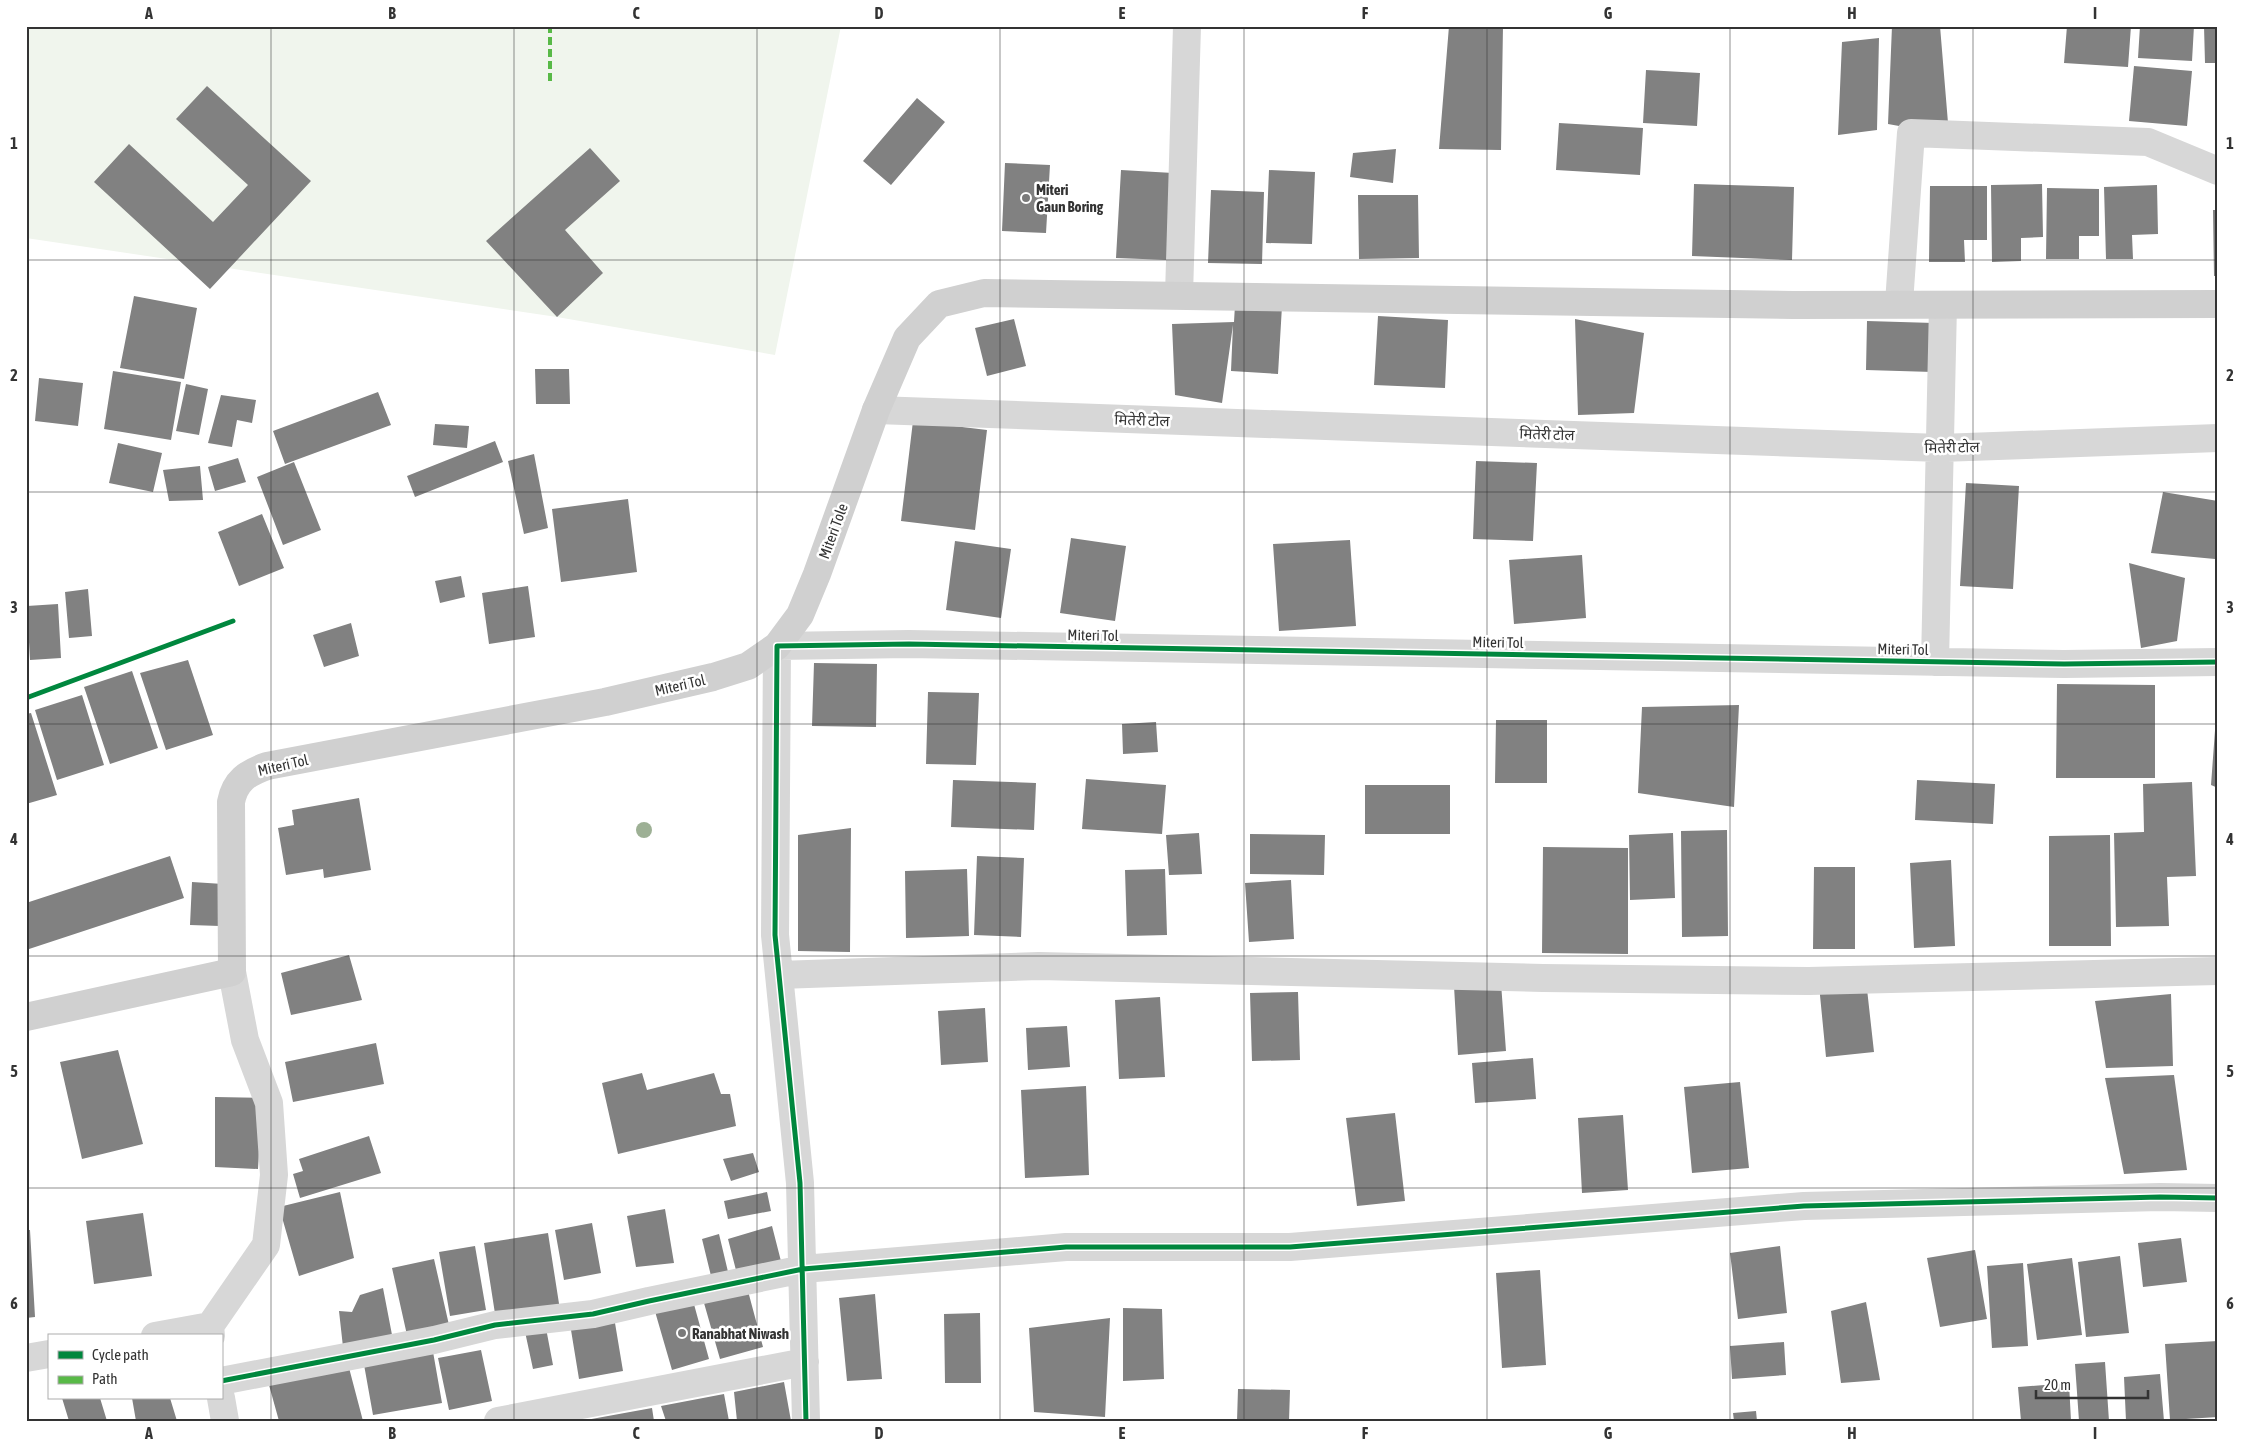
<svg xmlns="http://www.w3.org/2000/svg" width="2244" height="1447" viewBox="0 0 2244 1447" font-family="'Asap Condensed','Noto Sans Devanagari',sans-serif">
  <style>
    .green { fill: #f0f5ed }
    .building { fill: #818181 }
    .lines { fill: none; stroke-linecap: round; stroke-linejoin: round }
    .minor { stroke: #d7d7d7; stroke-width: 28 }
    .secondary { stroke: #d0d0d0; stroke-width: 28 }
    .quiet { stroke: #58b947; stroke-width: 4; stroke-dasharray: 8 4; stroke-linecap: butt }
    .cycleway-casing { stroke: #fff; stroke-width: 8 }
    .cycleway { stroke: #00873e; stroke-width: 5 }
    .tree { fill: #9db095 }
    .grid { fill: none; stroke: #333; stroke-width: 1; stroke-opacity: 0.55 }
    .poi-dot { fill: #7a7a7a; stroke: #fff; stroke-width: 2 }
    .labels { text-anchor: middle; dominant-baseline: central; stroke-width: 5; stroke-linejoin: round; paint-order: stroke }
    .poi-label { font-size: 15px; font-weight: bold; fill: #333; stroke: #fff; text-anchor: start }
    .street-label { font-size: 15px; fill: #333; stroke: #fff }
    .neatline { fill: none; stroke: #333; stroke-width: 2 }
    .grid-label { font-size: 16px; text-anchor: middle; font-weight: bold; fill: #333 }
  </style>
  <rect width="100%" height="100%" fill="#fff"/>
  <path class="green" d="M 26,26 L 841,26 L 775,355 L 557,317 L 26,238 Z"/>
  <path class="building" d="M 1449,26 L 1503,26 L 1501,150 L 1439,149 Z
    M 1892,26 L 1940,26 L 1949,135 L 1888,124 Z
    M 2067,26 L 2131,26 L 2128,67 L 2064,63 Z
    M 2140,26 L 2194,26 L 2192,61 L 2138,58 Z
    M 2204,26 L 2218,26 L 2218,63 L 2205,63 Z
    M 1879,38 L 1877,130 L 1838,135 L 1842,42 Z
    M 2134,66 L 2192,71 L 2187,126 L 2129,121 Z
    M 1646,70 L 1700,73 L 1697,126 L 1643,123 Z
    M 207,86 L 311,181 L 210,289 L 94,182 L 129,144 L 213,222 L 248,185 L 176,119 Z
    M 917,98 L 945,122 L 891,185 L 863,161 Z
    M 1559,123 L 1643,128 L 1640,175 L 1556,170 Z
    M 590,148 L 620,181 L 565,230 L 603,273 L 557,317 L 486,241 Z
    M 1396,149 L 1393,183 L 1350,177 L 1353,153 Z
    M 1005,163 L 1050,165 L 1046,233 L 1002,231 Z
    M 1121,170 L 1173,173 L 1169,260 L 1116,258 Z
    M 1269,170 L 1315,172 L 1312,244 L 1266,243 Z
    M 1694,184 L 1794,187 L 1792,260 L 1692,256 Z
    M 2042,184 L 2043,237 L 2021,238 L 2021,261 L 1992,262 L 1991,185 Z
    M 2157,185 L 2158,234 L 2132,235 L 2133,259 L 2106,259 L 2104,187 Z
    M 1930,186 L 1987,186 L 1987,240 L 1964,240 L 1965,262 L 1929,262 Z
    M 2047,188 L 2099,189 L 2099,236 L 2079,236 L 2079,259 L 2046,259 Z
    M 1211,190 L 1264,192 L 1262,264 L 1208,263 Z
    M 1358,195 L 1418,195 L 1419,258 L 1359,259 Z
    M 2213,210 L 2218,210 L 2218,276 L 2214,276 Z
    M 134,296 L 197,308 L 184,379 L 120,368 Z
    M 1235,305 L 1282,306 L 1278,374 L 1231,371 L 1233,325 L 1222,403 L 1175,395 L 1172,324 L 1234,322 Z
    M 1378,316 L 1448,320 L 1445,388 L 1374,385 Z
    M 1014,319 L 1026,366 L 987,376 L 975,328 Z
    M 1575,319 L 1644,333 L 1634,413 L 1578,415 Z
    M 1867,321 L 1934,323 L 1933,372 L 1866,370 Z
    M 535,369 L 569,369 L 570,404 L 536,404 Z
    M 113,371 L 181,382 L 171,440 L 104,429 Z
    M 39,378 L 83,383 L 78,426 L 35,421 Z
    M 186,384 L 208,389 L 199,435 L 176,431 Z
    M 378,392 L 391,425 L 285,464 L 273,431 Z
    M 221,395 L 256,400 L 252,423 L 237,420 L 232,447 L 208,443 Z
    M 913,421 L 987,430 L 975,530 L 901,521 Z
    M 435,424 L 469,426 L 467,448 L 433,445 Z
    M 495,441 L 503,462 L 415,497 L 407,476 Z
    M 118,443 L 162,453 L 153,492 L 109,483 Z
    M 534,454 L 548,528 L 524,534 L 508,461 Z
    M 238,458 L 246,482 L 215,491 L 208,467 Z
    M 1476,461 L 1537,463 L 1533,541 L 1473,539 Z
    M 294,462 L 321,530 L 283,545 L 257,477 Z
    M 200,466 L 203,500 L 169,501 L 163,470 Z
    M 1966,483 L 2019,486 L 2013,589 L 1960,586 Z
    M 2163,492 L 2218,501 L 2215,559 L 2151,553 Z
    M 628,499 L 637,572 L 561,582 L 552,509 Z
    M 262,514 L 284,568 L 239,586 L 218,532 Z
    M 1071,538 L 1126,546 L 1115,621 L 1060,613 Z
    M 1350,540 L 1356,626 L 1279,631 L 1273,544 Z
    M 955,541 L 1011,549 L 1001,618 L 946,610 Z
    M 1582,555 L 1586,618 L 1514,624 L 1509,560 Z
    M 2129,563 L 2185,578 L 2177,641 L 2141,648 Z
    M 461,576 L 465,597 L 440,603 L 435,581 Z
    M 528,586 L 535,637 L 489,644 L 482,593 Z
    M 88,589 L 92,636 L 69,638 L 65,592 Z
    M 58,604 L 61,658 L 30,660 L 27,606 Z
    M 351,623 L 359,656 L 324,667 L 313,635 Z
    M 188,660 L 213,735 L 166,750 L 140,673 Z
    M 814,663 L 877,664 L 876,727 L 812,726 Z
    M 132,671 L 158,748 L 110,764 L 84,687 Z
    M 2057,684 L 2155,685 L 2155,778 L 2056,778 Z
    M 928,692 L 979,693 L 976,765 L 926,764 Z
    M 82,695 L 104,765 L 57,780 L 35,710 Z
    M 1739,705 L 1734,807 L 1638,793 L 1642,707 Z
    M 31,713 L 57,795 L 26,804 L 26,714 Z
    M 2216,717 L 2218,717 L 2218,788 L 2211,785 Z
    M 1496,720 L 1547,720 L 1547,783 L 1495,783 Z
    M 1156,722 L 1158,752 L 1123,754 L 1122,724 Z
    M 1086,779 L 1166,785 L 1162,834 L 1082,829 Z
    M 953,780 L 1036,783 L 1034,830 L 951,827 Z
    M 1917,780 L 1995,784 L 1993,824 L 1915,820 Z
    M 2192,782 L 2196,876 L 2167,877 L 2169,926 L 2116,927 L 2114,833 L 2144,832 L 2143,784 Z
    M 1365,785 L 1450,785 L 1450,834 L 1365,834 Z
    M 359,798 L 371,870 L 324,878 L 323,869 L 286,875 L 278,828 L 294,825 L 292,810 Z
    M 851,828 L 850,952 L 798,951 L 798,835 Z
    M 1727,830 L 1728,936 L 1682,937 L 1681,831 Z
    M 1199,833 L 1202,874 L 1169,875 L 1166,835 Z
    M 1673,833 L 1675,898 L 1630,900 L 1629,835 Z
    M 1250,834 L 1325,835 L 1324,875 L 1250,874 Z
    M 2110,835 L 2111,946 L 2049,946 L 2049,836 Z
    M 1543,847 L 1628,848 L 1628,954 L 1542,953 Z
    M 170,856 L 184,898 L 26,950 L 26,903 Z
    M 977,856 L 1024,858 L 1021,937 L 974,935 Z
    M 1951,860 L 1955,946 L 1914,948 L 1910,863 Z
    M 1814,867 L 1855,867 L 1855,949 L 1813,949 Z
    M 967,869 L 969,936 L 906,938 L 905,871 Z
    M 1165,869 L 1167,935 L 1127,936 L 1125,870 Z
    M 1291,880 L 1294,939 L 1249,942 L 1245,883 Z
    M 192,882 L 223,884 L 220,926 L 190,925 Z
    M 349,955 L 362,1000 L 291,1015 L 281,973 Z
    M 1866,980 L 1874,1052 L 1826,1057 L 1819,985 Z
    M 1501,983 L 1506,1051 L 1458,1055 L 1454,986 Z
    M 1298,992 L 1300,1060 L 1252,1061 L 1250,993 Z
    M 2171,994 L 2173,1066 L 2106,1068 L 2095,1001 Z
    M 1160,997 L 1165,1077 L 1119,1079 L 1115,1000 Z
    M 985,1008 L 988,1062 L 941,1065 L 938,1011 Z
    M 1067,1026 L 1070,1067 L 1028,1070 L 1026,1028 Z
    M 376,1043 L 384,1084 L 293,1102 L 285,1062 Z
    M 118,1050 L 143,1144 L 82,1159 L 60,1062 Z
    M 1533,1058 L 1536,1099 L 1475,1103 L 1472,1063 Z
    M 642,1073 L 647,1090 L 714,1073 L 721,1094 L 730,1094 L 736,1126 L 618,1154 L 602,1083 Z
    M 2174,1075 L 2187,1170 L 2124,1174 L 2105,1078 Z
    M 1740,1082 L 1749,1168 L 1692,1173 L 1684,1087 Z
    M 1086,1086 L 1089,1175 L 1025,1178 L 1021,1090 Z
    M 215,1097 L 262,1098 L 258,1169 L 215,1167 Z
    M 1395,1113 L 1405,1201 L 1357,1206 L 1346,1118 Z
    M 1623,1115 L 1628,1190 L 1582,1193 L 1578,1118 Z
    M 369,1136 L 381,1173 L 300,1198 L 293,1174 L 303,1171 L 299,1159 Z
    M 753,1153 L 759,1172 L 731,1181 L 723,1159 Z
    M 340,1192 L 354,1258 L 299,1276 L 279,1207 Z
    M 767,1192 L 771,1211 L 728,1219 L 724,1201 Z
    M 665,1209 L 674,1263 L 636,1267 L 627,1216 Z
    M 143,1213 L 152,1276 L 94,1284 L 86,1221 Z
    M 592,1223 L 601,1273 L 564,1280 L 555,1230 Z
    M 772,1226 L 783,1269 L 738,1278 L 728,1239 Z
    M 26,1230 L 30,1230 L 35,1317 L 26,1318 Z
    M 548,1233 L 560,1310 L 496,1320 L 484,1243 Z
    M 719,1234 L 729,1276 L 712,1280 L 702,1239 Z
    M 2181,1238 L 2187,1282 L 2143,1287 L 2138,1243 Z
    M 475,1246 L 486,1310 L 450,1316 L 439,1252 Z
    M 1780,1246 L 1787,1313 L 1738,1319 L 1730,1253 Z
    M 1975,1250 L 1987,1319 L 1940,1327 L 1927,1258 Z
    M 2120,1256 L 2129,1333 L 2086,1337 L 2078,1262 Z
    M 2072,1258 L 2082,1335 L 2037,1340 L 2027,1264 Z
    M 434,1259 L 449,1325 L 407,1335 L 392,1268 Z
    M 2023,1263 L 2028,1346 L 1992,1348 L 1987,1266 Z
    M 1540,1270 L 1546,1365 L 1502,1368 L 1496,1273 Z
    M 383,1288 L 393,1340 L 343,1347 L 339,1311 L 352,1312 L 360,1295 Z
    M 748,1291 L 763,1347 L 720,1359 L 704,1303 Z
    M 875,1294 L 882,1379 L 847,1381 L 839,1298 Z
    M 692,1297 L 709,1359 L 672,1370 L 654,1308 Z
    M 1866,1302 L 1880,1380 L 1841,1383 L 1831,1311 Z
    M 1123,1308 L 1162,1309 L 1164,1379 L 1123,1381 Z
    M 980,1313 L 981,1383 L 945,1383 L 944,1314 Z
    M 1110,1318 L 1105,1417 L 1034,1412 L 1029,1328 Z
    M 545,1323 L 553,1365 L 533,1369 L 524,1327 Z
    M 615,1323 L 623,1371 L 579,1379 L 571,1330 Z
    M 2218,1341 L 2218,1417 L 2170,1420 L 2165,1344 Z
    M 1784,1342 L 1786,1375 L 1732,1379 L 1730,1346 Z
    M 432,1346 L 442,1403 L 373,1415 L 363,1359 Z
    M 481,1350 L 492,1401 L 449,1410 L 438,1358 Z
    M 2105,1362 L 2109,1421 L 2079,1421 L 2075,1364 Z
    M 348,1364 L 363,1421 L 279,1421 L 269,1385 Z
    M 2160,1374 L 2164,1421 L 2126,1421 L 2124,1377 Z
    M 784,1382 L 791,1421 L 737,1421 L 734,1392 Z
    M 2069,1383 L 2071,1421 L 2021,1421 L 2018,1387 Z
    M 1238,1389 L 1290,1390 L 1289,1421 L 1237,1421 Z
    M 724,1394 L 729,1421 L 666,1421 L 661,1406 Z
    M 62,1398 L 100,1398 L 107,1421 L 69,1421 Z
    M 132,1398 L 170,1398 L 177,1421 L 136,1421 Z
    M 652,1408 L 654,1421 L 586,1421 L 586,1420 Z
    M 1756,1411 L 1757,1421 L 1734,1421 L 1733,1413 Z"/>
  <g class="lines">
    <path class="minor" d="M 1179,295 L 1187,26
      M 1899,303 L 1911,133 L 2148,142 L 2218,171
      M 876,410 L 1940,448 L 2218,438
      M 1935,662 L 1943,305
      M 779,975 L 1039,966 L 1543,978 L 1809,981 L 2218,971
      M 155,1336 L 210,1326
      M 211,1336 L 210,1326 L 266,1245 L 274,1175 L 269,1103 L 245,1040 L 232,972
      M 26,1358 L 49,1354
      M 221,1381 L 434,1340 L 495,1325 L 593,1314 L 649,1301 L 803,1269 L 1066,1247 L 1290,1247 L 1804,1206 L 2160,1197 L 2218,1198
      M 221,1398 L 225,1421
      M 498,1421 L 805,1362
      M 806,1421 L 800,1183 L 775,935 L 777,646 L 909,644 L 2064,664 L 2218,662"/>
    <path class="secondary" d="M 26,1017 L 232,972 L 231,802 C 235,781 247,773 267,766 L 605,702 L 713,677 L 748,666 L 777,646 L 800,615 L 817,574 L 876,410 L 907,338 L 939,304 L 984,293 L 1793,305 L 2218,304"/>
    <path class="quiet" d="M 550,81 L 550,26"/>
    <defs>
      <path id="cycleway" d="M 26,698 L 233,621
        M 221,1381 L 434,1340 L 495,1325 L 593,1314 L 649,1301 L 803,1269 L 1066,1247 L 1290,1247 L 1804,1206 L 2160,1197 L 2218,1198
        M 806,1421 L 800,1183 L 775,935 L 777,646 L 909,644 L 2064,664 L 2218,662"/>
    </defs>
    <use href="#cycleway" class="cycleway-casing"/>
    <use href="#cycleway" class="cycleway"/>
  </g>
  <circle class="tree" cx="644" cy="830" r="8"/>
  <path class="grid" d="M 271,26 L 271,1421M 514,26 L 514,1421M 757,26 L 757,1421M 1000,26 L 1000,1421M 1244,26 L 1244,1421M 1487,26 L 1487,1421M 1730,26 L 1730,1421M 1973,26 L 1973,1421M 26,260 L 2218,260M 26,492 L 2218,492M 26,724 L 2218,724M 26,956 L 2218,956M 26,1188 L 2218,1188"/>
  <g class="poi-dot">
    <circle cx="1026" cy="198" r="5"/>
    <circle cx="682" cy="1333" r="5"/>
  </g>
  <g class="labels">
    <g class="poi-label">
      <text x="1036" y="189">Miteri<tspan x="1036" dy="17">Gaun Boring</tspan></text>
      <text x="692" y="1333">Ranabhat Niwash</text>
    </g>
    <g class="street-label">
      <text transform="translate(1142 420) rotate(2)">मितेरी टोल</text>
      <text transform="translate(1547 434) rotate(2)">मितेरी टोल</text>
      <text transform="translate(1952 447) rotate(-1)">मितेरी टोल</text>
      <text transform="translate(833 531) rotate(-70)">Miteri Tole</text>
      <text transform="translate(1093 635) rotate(1)">Miteri Tol</text>
      <text transform="translate(1498 642) rotate(1)">Miteri Tol</text>
      <text transform="translate(1903 649) rotate(1)">Miteri Tol</text>
      <text transform="translate(680 685) rotate(-13)">Miteri Tol</text>
      <text transform="translate(283 765) rotate(-13)">Miteri Tol</text>
    </g>
  </g>
  <rect width="2244" height="1447" fill="none" stroke="#ffffff" stroke-width="55"/>
  <rect x="48" y="1334" width="175" height="65" fill="#ffffff" stroke="#adadad"/>
  <rect x="58" y="1351" width="25" height="8" fill="#00873e" stroke="#adadad"/>
  <text x="92" y="1360" font-size="15" fill="#333333">Cycle path</text>
  <rect x="58" y="1376" width="25" height="8" fill="#58b947" stroke="#adadad"/>
  <text x="92" y="1384" font-size="15" fill="#333333">Path</text>
  <path d="M2036 1390v8h112v-8" fill="none" stroke="#333333" stroke-width="2.5"/>
  <text x="2044" y="1390" font-size="15" fill="#333333" stroke="#ffffff" stroke-width="4" paint-order="stroke">20 m</text>
  <rect x="28" y="28" width="2188" height="1392" class="neatline"/>
  <g class="grid-label">
    <text x="149" y="19">A</text>
    <text x="392" y="19">B</text>
    <text x="636" y="19">C</text>
    <text x="879" y="19">D</text>
    <text x="1122" y="19">E</text>
    <text x="1365" y="19">F</text>
    <text x="1608" y="19">G</text>
    <text x="1852" y="19">H</text>
    <text x="2095" y="19">I</text>
    <text x="14" y="149">1</text>
    <text x="2230" y="149">1</text>
    <text x="14" y="381">2</text>
    <text x="2230" y="381">2</text>
    <text x="14" y="613">3</text>
    <text x="2230" y="613">3</text>
    <text x="14" y="845">4</text>
    <text x="2230" y="845">4</text>
    <text x="14" y="1077">5</text>
    <text x="2230" y="1077">5</text>
    <text x="14" y="1309">6</text>
    <text x="2230" y="1309">6</text>
    <text x="149" y="1439">A</text>
    <text x="392" y="1439">B</text>
    <text x="636" y="1439">C</text>
    <text x="879" y="1439">D</text>
    <text x="1122" y="1439">E</text>
    <text x="1365" y="1439">F</text>
    <text x="1608" y="1439">G</text>
    <text x="1852" y="1439">H</text>
    <text x="2095" y="1439">I</text>
  </g>
</svg>
